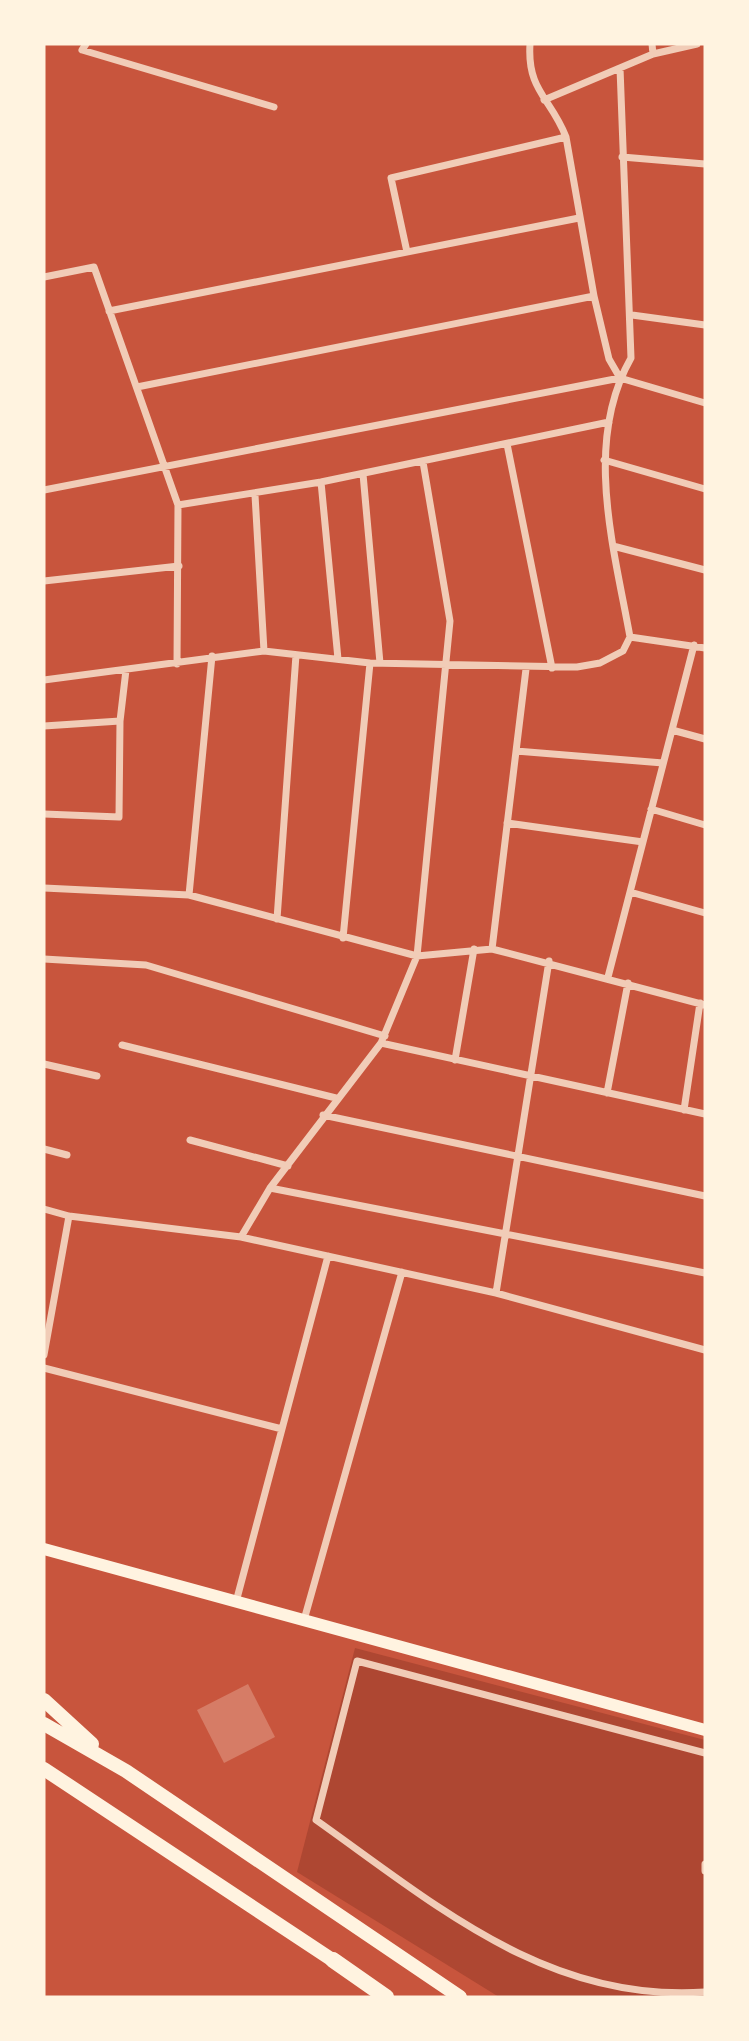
<svg xmlns="http://www.w3.org/2000/svg" width="749" height="2041" viewBox="0 0 749 2041" font-family="'Open Sans',sans-serif">
  <style>
    .green { fill: #ae4732 }
    .building { fill: #d67c66 }
    .lines { fill: none; stroke-linecap: round; stroke-linejoin: round }
    .minor { stroke: #f1ccb7; stroke-width: 7 }
    .secondary { stroke: #fff3e0; stroke-width: 12 }
    .primary { stroke: #fff3e0; stroke-width: 14 }
    .motorway { stroke: #fff3e0; stroke-width: 16 }
  </style>
  <rect width="100%" height="100%" fill="#c8553d"/>
  <path class="green" d="M 355,1648 L 705,1740 L 705,1997 L 499,1997 L 297,1872 Z"/>
  <path class="building" d="M 248,1684 L 275,1737 L 224,1763 L 197,1710 Z"/>
  <g class="lines">
    <path class="minor" d="M 86,44 L 82,50 L 274,107
      M 530,44 C 527,91 551,98 566,137 L 594,296 L 609,359 L 620,378
      M 652,44 L 653,54
      M 620,68 L 631,358 C 583,442 614,548 630,637
      M 544,100 L 653,54 L 697,44
      M 622,157 L 705,164
      M 407,252 L 391,178 L 566,137
      M 44,277 L 94,267 L 178,505 L 177,664
      M 109,311 L 579,218
      M 632,315 L 705,325
      M 137,387 L 594,296
      M 507,444 L 552,668
      M 604,460 L 705,489
      M 363,474 L 380,663
      M 321,482 L 338,659
      M 44,490 L 620,378 L 705,403
      M 255,495 L 264,651
      M 178,505 L 321,482 L 609,422
      M 613,546 L 705,570
      M 44,581 L 179,566
      M 44,680 L 264,651 L 370,663 L 577,667 L 600,663 L 623,651 L 630,637 L 705,648
      M 44,726 L 120,721
      M 672,730 L 705,739
      M 516,751 L 663,763
      M 651,809 L 705,825
      M 44,814 L 119,817 L 120,721 L 126,670
      M 507,823 L 643,842
      M 44,888 L 189,895 L 417,956 L 492,949 L 705,1005
      M 630,892 L 705,913
      M 189,895 L 212,656
      M 277,919 L 296,655
      M 343,938 L 370,663
      M 492,949 L 526,669
      M 44,959 L 146,965 L 385,1036
      M 608,977 L 694,645
      M 381,1043 L 705,1114
      M 122,1045 L 336,1098
      M 455,1060 L 474,949
      M 44,1064 L 97,1076
      M 607,1093 L 628,983
      M 684,1110 L 700,1003
      M 323,1115 L 705,1196
      M 190,1140 L 288,1166
      M 44,1149 L 67,1155
      M 270,1188 L 705,1273
      M 44,1209 L 69,1216 L 241,1237 L 496,1293 L 705,1350
      M 241,1237 L 270,1188 L 381,1043 L 417,956 L 450,621 L 423,462
      M 496,1293 L 549,961
      M 44,1355 L 69,1216
      M 44,1368 L 282,1429
      M 236,1602 L 328,1256
      M 304,1620 L 402,1272
      M 705,1753 L 357,1661 L 316,1820 C 436,1905 548,2003 705,1992
      M 705,1864 L 705,1871"/>
    <path class="secondary" d="M 44,1549 L 705,1730"/>
    <path class="primary" d="M 44,1700 L 92,1744
      M 44,1724 L 126,1771 L 460,1997
      M 44,1769 L 340,1965"/>
    <path class="motorway" d="M 333,1960 L 386,1997"/>
  </g>
  <rect width="749" height="2041" fill="none" stroke="#fff3e0" stroke-width="91"/>
</svg>
